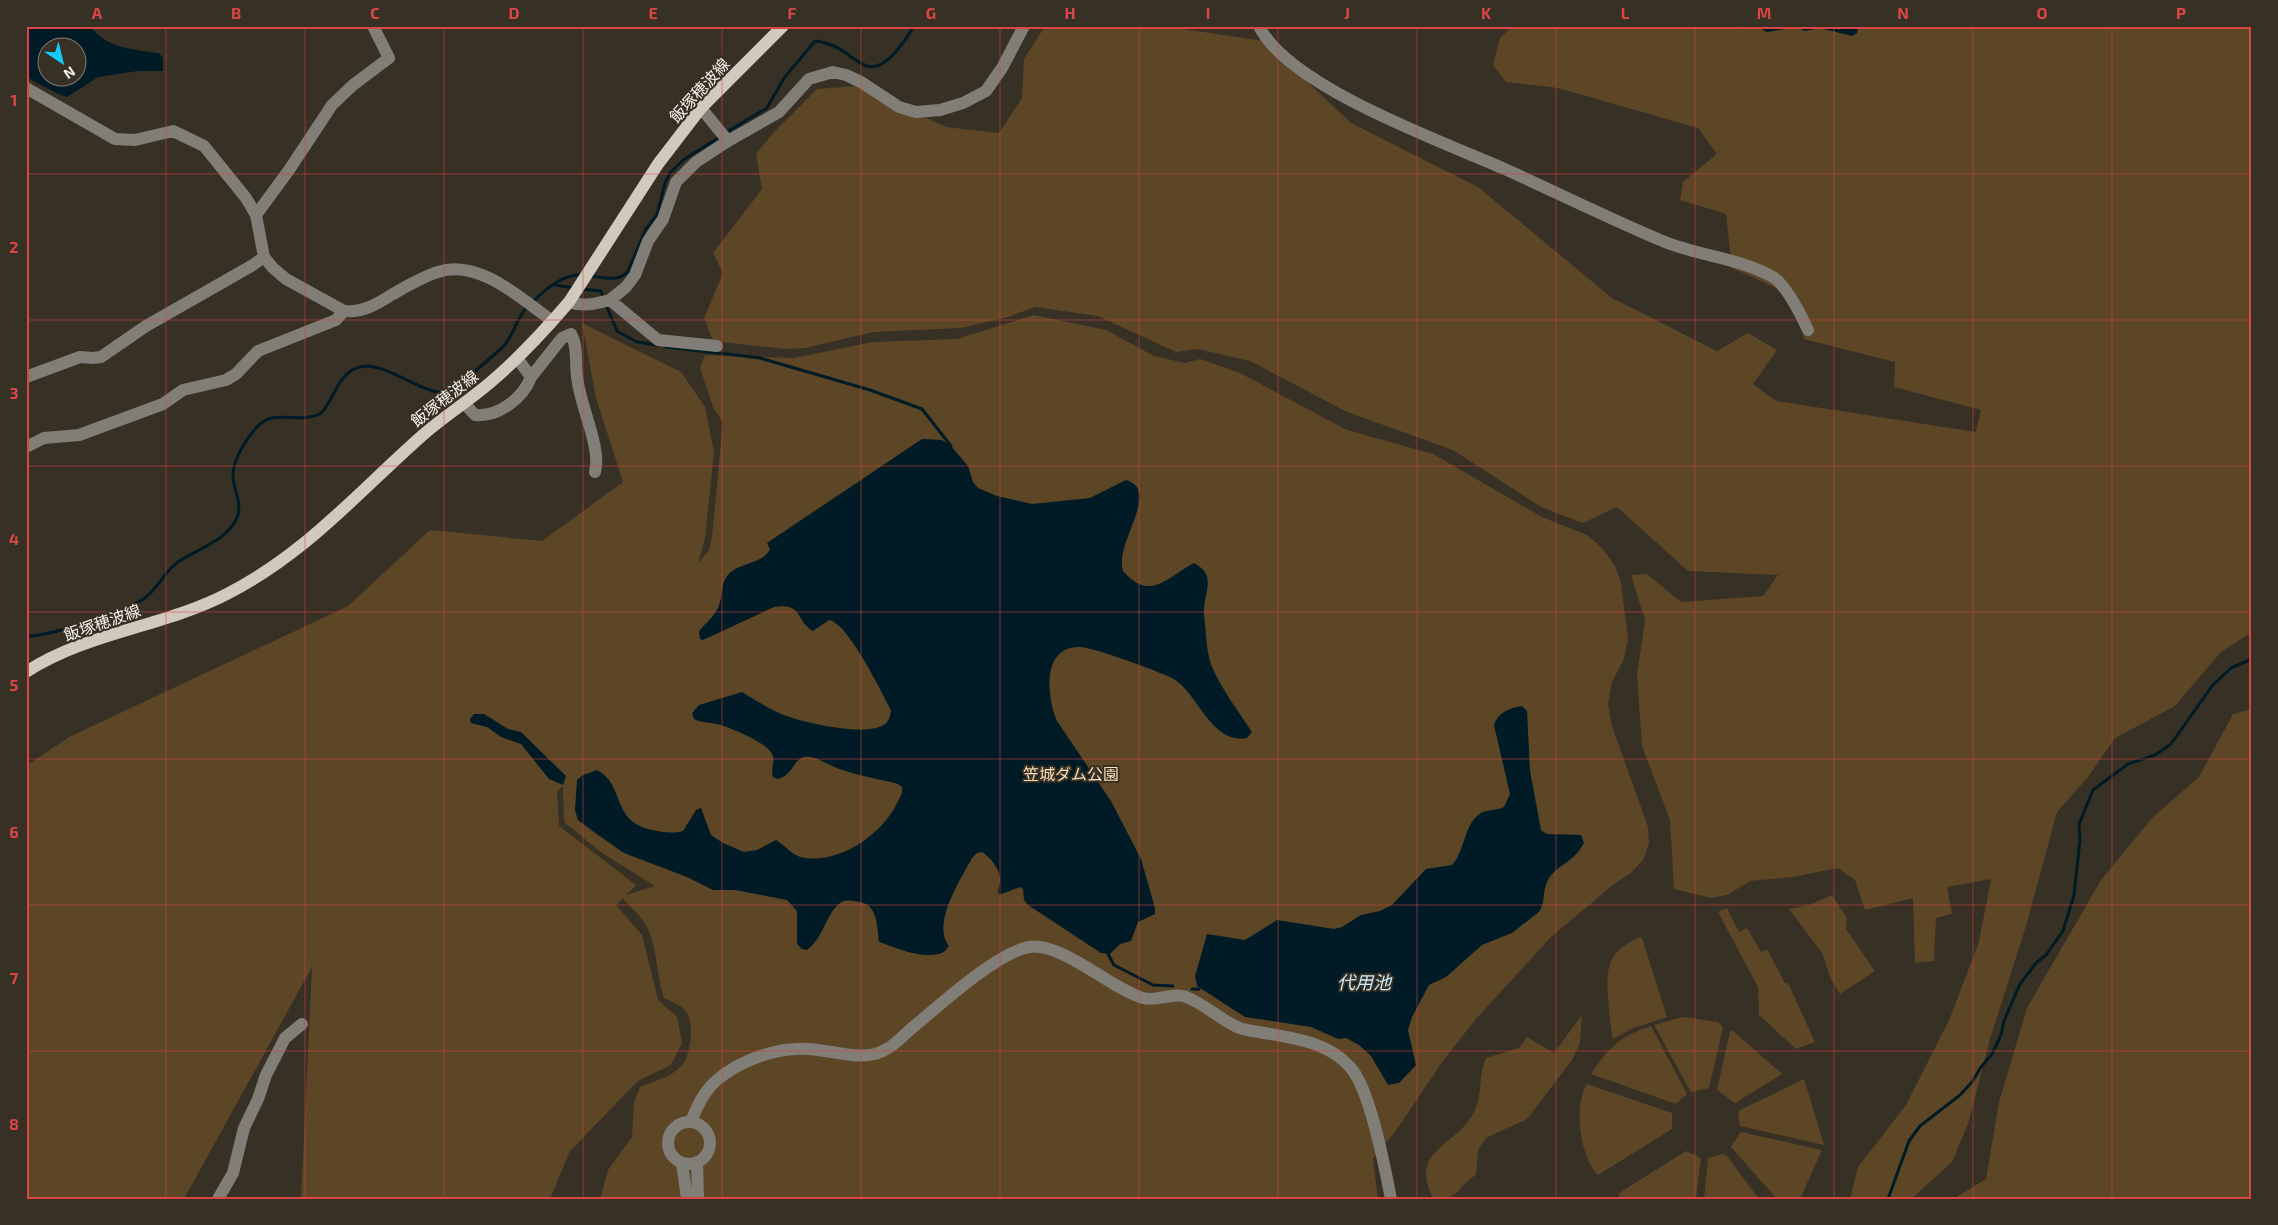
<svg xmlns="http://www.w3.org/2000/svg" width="2278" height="1225" viewBox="0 0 2278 1225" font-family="'Exo 2','Noto Sans JP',sans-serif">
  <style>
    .green { fill: #5c4625; fill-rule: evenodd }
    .water { fill: #001b25; fill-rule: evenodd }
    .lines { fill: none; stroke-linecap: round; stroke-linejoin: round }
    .stream { stroke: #001b25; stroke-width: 3 }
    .minor { stroke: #817d77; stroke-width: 12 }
    .major { stroke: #d1c9bd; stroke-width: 12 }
    .grid { fill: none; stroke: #db4645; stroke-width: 1; stroke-opacity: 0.55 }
    .labels { text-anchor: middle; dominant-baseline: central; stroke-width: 4; stroke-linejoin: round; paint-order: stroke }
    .street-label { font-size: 16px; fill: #f6f1ea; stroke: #373025 }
    .park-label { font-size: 16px; fill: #f9deb8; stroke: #373025 }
    .water-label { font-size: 18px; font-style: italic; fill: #caebf8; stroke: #373025 }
    .neatline { fill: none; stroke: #db4645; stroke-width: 2 }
    .grid-label { font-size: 16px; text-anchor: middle; font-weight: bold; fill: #db4645 }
  </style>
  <rect width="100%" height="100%" fill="#373025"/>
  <path class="green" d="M 1045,26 L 1163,26 L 1264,41 L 1351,123 L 1478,187 L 1612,298 L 1717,351 L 1748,333 L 1777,350 L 1753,384 L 1776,401 L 1976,432 L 1981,410 L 1894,387 L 1895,362 L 1804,339 L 1798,298 L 1732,268 L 1726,214 L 1680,200 L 1683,182 L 1717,154 L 1698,128 L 1558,88 L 1506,82 L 1493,65 L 1500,38 L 1512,26 L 1740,26 L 1743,30 L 1754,26 L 2252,26 L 2252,632 L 2221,652 L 2175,706 L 2115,738 L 2088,777 L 2057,812 L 2026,926 L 1990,1039 L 1968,1124 L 1952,1162 L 1911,1199 L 1850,1199 L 1858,1167 L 1906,1105 L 1950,1018 L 1979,942 L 1991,879 L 1947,887 L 1952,914 L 1936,918 L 1934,961 L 1915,963 L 1913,898 L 1865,910 L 1855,880 L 1838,868 L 1793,877 L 1750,881 L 1727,895 L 1711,898 L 1674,889 L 1670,820 L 1642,746 L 1637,675 L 1645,620 L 1631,575 L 1647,574 L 1681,602 L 1763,596 L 1778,575 L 1688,571 L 1617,507 L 1583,523 L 1541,507 L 1453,450 L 1347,412 L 1250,361 L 1198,349 L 1176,352 L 1098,316 L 1035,307 L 1008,317 L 961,328 L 873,332 L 805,348 L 785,349 L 713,341 L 704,318 L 723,273 L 713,253 L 762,189 L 756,154 L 773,133 L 817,89 L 858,86 L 946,127 L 999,133 L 1022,98 L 1024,59 Z
    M 1034,315 L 1106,330 L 1154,356 L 1185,363 L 1200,359 L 1240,373 L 1347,430 L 1433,454 L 1542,517 L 1587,535 L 1603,549 L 1615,566 L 1621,583 L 1628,639 L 1624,659 L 1612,682 L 1608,704 L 1612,726 L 1648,827 L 1649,844 L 1643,860 L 1631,873 L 1614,884 L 1551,937 L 1475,1020 L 1443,1061 L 1395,1132 L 1373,1159 L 1378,1199 L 600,1199 L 608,1170 L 632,1137 L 634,1102 L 640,1087 C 654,1081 672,1077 682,1065 C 691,1054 694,1026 687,1013 C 682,1005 672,1002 664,998 C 656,975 658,948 646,925 C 641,916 630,907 623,898 L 616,905 L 642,935 L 658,1000 L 677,1017 L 682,1043 L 671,1065 L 638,1081 L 570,1151 L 550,1199 L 301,1199 L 312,967 L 184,1199 L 26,1199 L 26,766 L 69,737 L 348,606 L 430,530 L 542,541 L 623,482 L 596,398 L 582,323 L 681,372 L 705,407 L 714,452 L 705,538 L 698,564 L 709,550 L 712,536 L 723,422 L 713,407 L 700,368 L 705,355 L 794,358 L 873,342 L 957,339 ZM 563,786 L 564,822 L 602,853 L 655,886 L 626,895 L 636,885 L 559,826 L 557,792 Z
    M 2252,709 L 2252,1199 L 1953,1199 L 1986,1179 L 1999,1102 L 2027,1008 L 2101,880 L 2153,817 L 2199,777 L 2233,714 Z
    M 1832,895 L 1847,918 L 1846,929 L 1875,971 L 1840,994 L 1831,979 L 1822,953 L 1789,909 L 1809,905 Z
    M 1727,908 L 1739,932 L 1747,928 L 1761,952 L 1767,949 L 1785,983 L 1788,983 L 1815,1042 L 1796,1049 L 1759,1015 L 1758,987 L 1718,912 Z
    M 1640,937 L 1642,938 L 1667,1017 L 1633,1028 L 1613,1039 C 1610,1025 1609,1011 1608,996 C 1606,965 1609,951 1640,937 Z
    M 1582,1015 L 1580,1043 L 1572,1060 L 1527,1119 L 1486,1138 L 1478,1150 L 1476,1175 C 1456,1186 1461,1201 1433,1198 C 1408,1148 1457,1148 1475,1110 C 1483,1092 1478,1075 1486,1058 L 1519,1048 L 1527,1037 L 1554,1053 Z
    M 1683,1017 L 1718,1022 L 1723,1027 L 1709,1088 L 1691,1092 L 1654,1025 Z
    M 1651,1026 L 1687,1094 L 1676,1104 L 1591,1074 C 1608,1048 1620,1036 1651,1026 Z
    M 1732,1030 L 1782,1074 L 1735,1103 L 1717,1090 L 1730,1031 Z
    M 1804,1079 L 1824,1145 L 1740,1126 L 1738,1113 L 1740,1110 Z
    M 1587,1084 L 1672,1113 L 1672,1129 L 1598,1175 C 1580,1157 1573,1106 1587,1084 Z
    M 1741,1132 L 1822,1150 L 1800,1199 L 1777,1199 L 1731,1147 Z
    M 1686,1151 L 1701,1158 L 1696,1199 L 1619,1199 L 1619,1193 Z
    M 1722,1154 L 1727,1156 L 1759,1199 L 1704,1199 L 1708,1158 Z"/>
  <path class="water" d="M 26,26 L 90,26 C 106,48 134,50 159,53 L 163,58 L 163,71 L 138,71 L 98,77 L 67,97 L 56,93 L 26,77 ZM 48,48 L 78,48 L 78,78 L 48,78 Z
    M 1756,26 L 1858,26 L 1858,27 L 1857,33 L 1852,36 L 1820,28 L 1805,31 L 1797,27 L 1767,32 Z
    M 922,439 L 942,440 L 951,446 L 968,466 L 973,482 L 978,488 L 997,496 L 1032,504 L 1090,498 L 1126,480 C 1162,491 1114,542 1123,571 C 1150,602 1166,578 1194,563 C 1219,576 1202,594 1204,615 C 1206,629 1206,647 1210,661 C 1217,683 1239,712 1252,732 L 1247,738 C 1210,745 1197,689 1170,677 C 1154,670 1094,647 1079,647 C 1041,647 1047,698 1057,721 L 1111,801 L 1141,859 L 1155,908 L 1155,914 L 1138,922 L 1131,941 L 1120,944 L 1110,954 L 1101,953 L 1028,905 L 1024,900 L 1023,889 L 1020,887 L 999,895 C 997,889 1000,886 1000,879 C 1000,869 990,857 982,852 L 977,853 L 972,858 C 961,879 931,924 949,946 L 944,952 C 925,961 897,948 879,942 C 877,927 878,904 859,902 C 853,901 845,899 840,903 C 827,912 823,939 807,950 L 802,949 L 797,944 L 797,911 L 787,900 L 735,890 L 713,890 L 687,877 L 624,853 L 594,832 L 578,820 L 575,810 L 577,780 L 583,775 L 597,770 C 625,785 611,818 648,829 C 659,832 673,834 683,831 L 696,810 L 701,808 L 711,835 L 723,843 L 744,852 L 757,850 L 776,840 C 786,846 793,857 805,858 C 840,863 881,835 896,805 C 899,799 903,794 902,787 L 898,784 C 876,778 851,775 830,765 C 823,762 813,755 804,757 C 793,760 793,775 778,779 L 773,777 C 770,769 776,761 772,754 C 768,743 729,727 717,724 C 708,722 701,723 694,719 L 692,713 L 699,705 L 742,692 C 757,701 773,712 790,717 C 810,724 868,737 885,724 C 890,720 890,715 891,710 C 881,691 848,623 829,620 L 813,631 C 795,620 803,602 774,607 L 703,640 L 700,639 L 699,631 C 707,622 717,614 720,602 C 723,593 721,584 727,576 C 738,562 762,565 770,549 L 767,543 Z
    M 1522,706 L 1527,711 L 1530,771 L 1541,830 L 1547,834 L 1581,835 L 1584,843 C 1574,862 1559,864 1549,878 C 1542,888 1546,902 1539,912 L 1512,933 L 1482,945 L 1446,977 L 1429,985 L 1412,1017 L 1408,1030 L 1416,1065 L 1399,1083 L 1388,1085 L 1371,1056 L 1359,1045 L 1346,1038 L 1338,1039 L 1311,1027 L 1245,1017 L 1197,986 L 1195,976 L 1207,934 L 1245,940 L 1277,920 L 1334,929 L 1342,927 L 1361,915 L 1380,911 L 1392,905 L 1426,869 L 1452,865 C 1466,850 1463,824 1481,813 C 1488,809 1497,811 1504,807 L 1510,794 L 1494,725 C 1498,712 1510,708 1522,706 Z
    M 474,714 L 484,714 L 508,729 L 521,732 L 566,776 L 563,785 L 549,779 L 521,744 L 501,737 L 487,727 L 471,723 L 470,719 Z"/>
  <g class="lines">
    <path class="stream" d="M 725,133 L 767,108 L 784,78 L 815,41 C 822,41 828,44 834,46 C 846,51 855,62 867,66 C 886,72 906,39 914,26
      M 590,276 C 603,277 619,283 628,271 L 646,229 L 657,215 L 665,183 L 670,173 L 683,160 L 720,137
      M 554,285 L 575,288
      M 581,289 L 601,291 L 603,297
      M 532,303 C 545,289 564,273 584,275
      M 606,305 L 617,331 L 637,342 L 657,345
      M 666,347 L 760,358 L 870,390 L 922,409 L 951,446
      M 26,636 C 48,637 127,611 145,598 C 158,588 164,572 178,562 C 197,549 224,542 236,520 C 244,505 233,490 233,475 C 233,459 247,437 259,425 C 274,409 298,424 320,414 C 332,403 335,384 348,373 C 374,351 413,390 439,392 C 446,393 451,390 457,387 L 503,347 C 514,335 516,319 527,307
      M 1108,954 L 1114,965 L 1153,985 L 1173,986
      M 1192,989 L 1199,989
      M 1888,1199 L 1909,1141 L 1920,1126 L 1960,1095 L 1972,1082 L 1981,1067 L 1992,1054 L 2001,1035 L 2004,1021 L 2020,984 L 2036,963 L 2046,955 L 2063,931 L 2074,895 L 2080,840 L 2079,824 L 2093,790 L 2128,764 L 2155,755 L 2171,744 L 2212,686 L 2231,668 L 2252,659"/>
    <path class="minor" d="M 1259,26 C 1288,87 1444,142 1507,170 C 1560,194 1612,220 1665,242 C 1700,256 1739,258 1773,277 C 1787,286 1801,315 1808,330
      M 26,88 L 115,139 L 135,140 L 173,131 L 204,146 L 246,198 L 256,215 L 264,257 L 273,268 L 286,279 L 344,311 C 363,313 377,304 393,294 C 407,286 422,277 438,272 C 478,258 522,299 552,321
      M 701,108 L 728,141 L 779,112 L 809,79 L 833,72 L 846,75 L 861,82 L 899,107 L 916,112 L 940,110 L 963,103 L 986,91 L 1002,68 L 1024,26
      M 256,215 L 289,170 L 332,105 L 353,85 L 389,58 L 373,26
      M 610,300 L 626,287 L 635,275 L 648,241 L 663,219 L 676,182 L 696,162 L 728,141
      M 569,302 C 583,307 595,304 610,300 L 658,340 L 717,346
      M 26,377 L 80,357 L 93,358 L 101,357 L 146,326 L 253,265 L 264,257
      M 531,377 L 562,338 L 571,334 C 578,346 575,362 577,376 C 579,404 602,448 595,472
      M 464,403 L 475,415 C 499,417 523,398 531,377 L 517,358
      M 26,447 L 44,438 L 79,435 L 163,404 L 183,390 L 226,380 L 236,374 L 258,351 L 336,320 L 344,311
      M 691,1122 C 697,1106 704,1091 717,1080 C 740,1060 778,1047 808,1049 C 830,1050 854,1059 875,1054 C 890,1050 901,1038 912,1028 C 939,1006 996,953 1029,947 C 1060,941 1113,990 1143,998 C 1156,1002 1170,993 1183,996 C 1199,1000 1221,1020 1237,1027 C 1244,1030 1252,1031 1259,1032 C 1291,1038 1327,1041 1350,1067 C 1370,1088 1385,1168 1391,1199
      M668 1143a21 21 0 1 1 42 0a21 21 0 1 1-42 0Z
      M 697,1162 L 698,1199
      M 682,1163 L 687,1199
      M 218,1199 L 233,1173 L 244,1128 L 258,1099 L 266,1075 L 285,1038 L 302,1024"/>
    <path class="major" d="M 26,672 C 88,632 163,627 227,594 C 307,553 358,492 424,434 C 446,415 470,400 492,381 C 520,357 545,330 569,302 L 658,164 L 701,108 L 783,26"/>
  </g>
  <path class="grid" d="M 166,26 L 166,1199M 305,26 L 305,1199M 444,26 L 444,1199M 583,26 L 583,1199M 722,26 L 722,1199M 861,26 L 861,1199M 1000,26 L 1000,1199M 1139,26 L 1139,1199M 1278,26 L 1278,1199M 1417,26 L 1417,1199M 1556,26 L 1556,1199M 1695,26 L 1695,1199M 1834,26 L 1834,1199M 1973,26 L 1973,1199M 2112,26 L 2112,1199M 26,174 L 2252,174M 26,320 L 2252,320M 26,466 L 2252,466M 26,612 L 2252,612M 26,759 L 2252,759M 26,905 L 2252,905M 26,1051 L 2252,1051"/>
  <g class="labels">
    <g class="street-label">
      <text transform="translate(699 90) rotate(-48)">飯塚穂波線</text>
      <text transform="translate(444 398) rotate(-38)">飯塚穂波線</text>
      <text transform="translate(102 622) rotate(-19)">飯塚穂波線</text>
    </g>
    <g class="park-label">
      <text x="1071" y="773">笠城ダム公園</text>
    </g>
    <g class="water-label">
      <text x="1364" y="982">代用池</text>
    </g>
  </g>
  <rect width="2278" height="1225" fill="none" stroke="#373025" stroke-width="55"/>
  <g transform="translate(62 62) rotate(145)"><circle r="24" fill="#373025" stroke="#837d74"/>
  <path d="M0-4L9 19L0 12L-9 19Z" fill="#15cafb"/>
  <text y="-8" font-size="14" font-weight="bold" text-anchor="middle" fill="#f6f1ea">N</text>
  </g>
  <rect x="28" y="28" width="2222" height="1170" class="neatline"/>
  <g class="grid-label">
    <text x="97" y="19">A</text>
    <text x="236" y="19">B</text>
    <text x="375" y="19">C</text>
    <text x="514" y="19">D</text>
    <text x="653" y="19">E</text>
    <text x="792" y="19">F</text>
    <text x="931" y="19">G</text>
    <text x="1070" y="19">H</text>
    <text x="1208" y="19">I</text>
    <text x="1347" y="19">J</text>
    <text x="1486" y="19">K</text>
    <text x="1625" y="19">L</text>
    <text x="1764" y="19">M</text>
    <text x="1903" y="19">N</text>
    <text x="2042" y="19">O</text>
    <text x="2181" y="19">P</text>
    <text x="14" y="106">1</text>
    <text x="14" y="253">2</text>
    <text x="14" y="399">3</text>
    <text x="14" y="545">4</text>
    <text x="14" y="691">5</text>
    <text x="14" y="838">6</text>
    <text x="14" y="984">7</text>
    <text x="14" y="1130">8</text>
  </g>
</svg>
